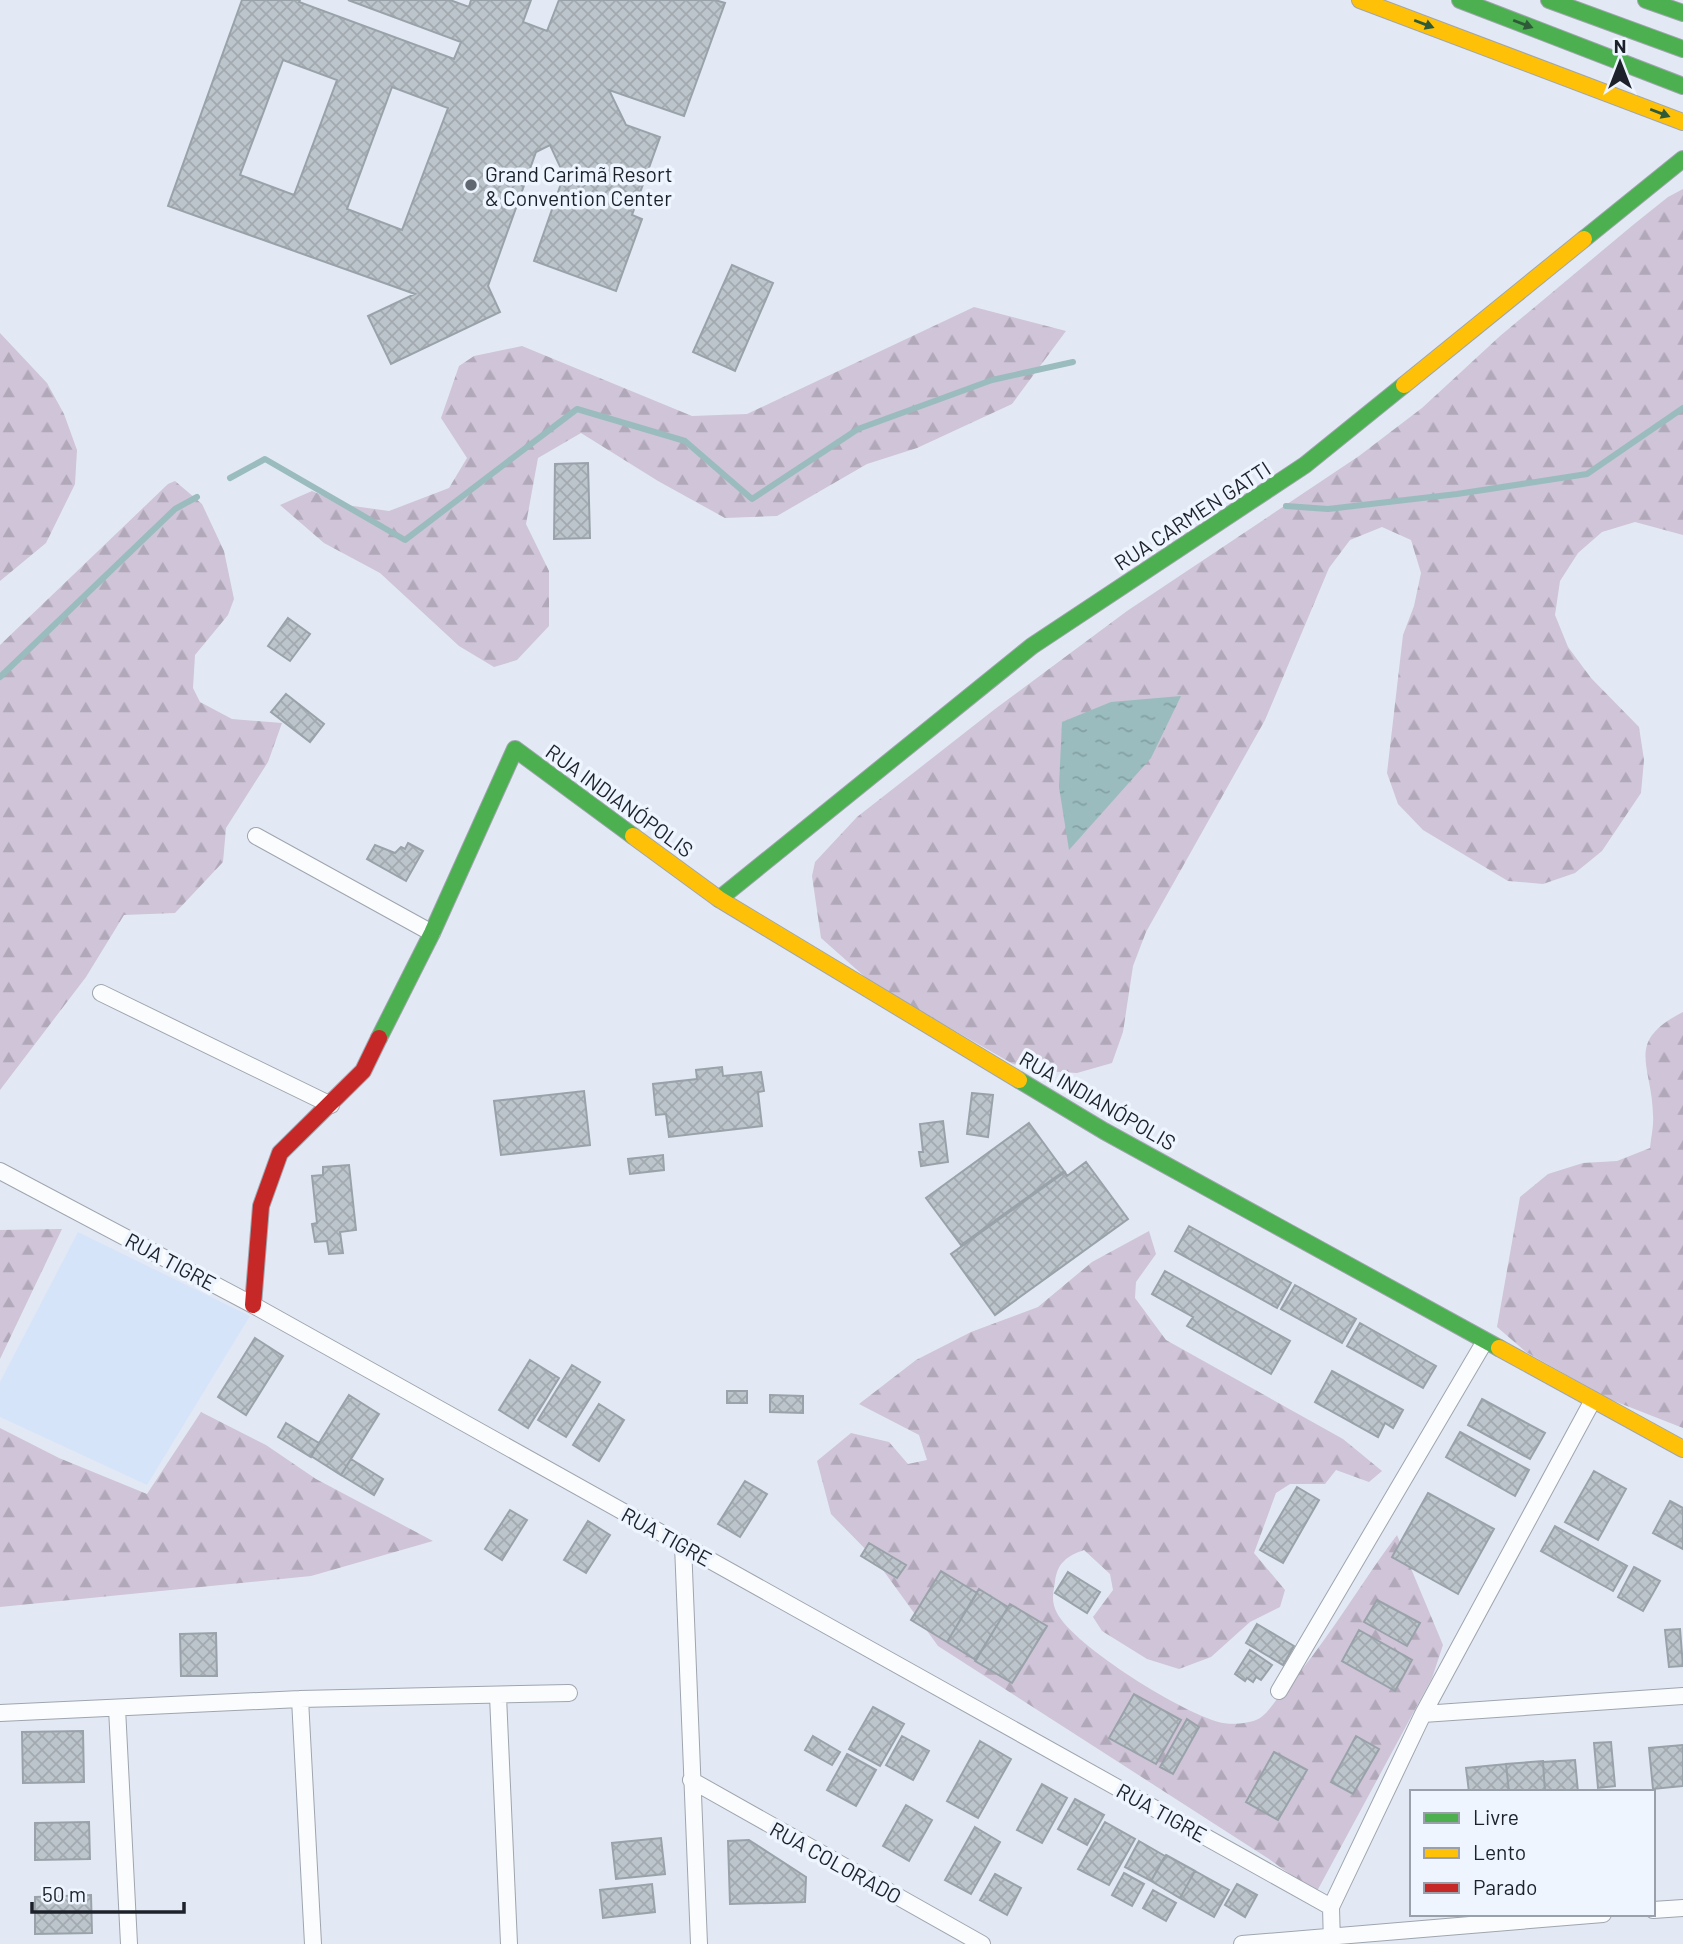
<svg xmlns="http://www.w3.org/2000/svg" width="1683" height="1944" viewBox="0 0 1683 1944" font-family="Barlow,sans-serif">
  <style>
    .built { fill: #d6e4fa }
    .forest { fill: url(#forest-firs) }
    .water { fill: url(#water-ripples) }
    .lines { fill: none; stroke-linecap: round; stroke-linejoin: round }
    .stream { stroke: #9abcbe; stroke-width: 6 }
    .building { fill: url(#building-cross-hatch); stroke: #9aa2a9; stroke-width: 2; fill-rule: evenodd }
    .street-casing { stroke: #9fa5ae; stroke-width: 18 }
    .fast-casing { stroke: #9fa5ae; stroke-width: 18 }
    .slow-casing { stroke: #9fa5ae; stroke-width: 18 }
    .jam-casing { stroke: #9fa5ae; stroke-width: 18 }
    .street { stroke: #fbfcfd; stroke-width: 16 }
    .fast { stroke: #4caf50; stroke-width: 16 }
    .slow { stroke: #ffc107; stroke-width: 16 }
    .jam { stroke: #c62828; stroke-width: 16 }
    .oneway { fill: #2f5a39 }
    .poi-dot { fill: #616771; stroke: #eef5fe; stroke-width: 2.5 }
    .labels { text-anchor: middle; dominant-baseline: central; stroke-width: 7; stroke-linejoin: round; paint-order: stroke }
    .poi-label { font-size: 21px; fill: #1c212a; stroke: #eef5fe; text-anchor: start }
    .street-label { font-size: 21px; fill: #1c212a; stroke: #eef5fe }
  </style>
  <defs>
    <pattern id="forest-firs" width="22" height="20" patternUnits="userSpaceOnUse" patternTransform="scale(1.75)"><rect width="22" height="20" fill="#cfc4d8"/><path d="M5 1l3.5 6h-7zM16 11l3.5 6h-7z" fill="#b1a8ba"/></pattern>
    <pattern id="water-ripples" width="26" height="14" patternUnits="userSpaceOnUse" patternTransform="scale(1.75)"><rect width="26" height="14" fill="#9abcbe"/><path d="M2 4q2-2 4 0t4 0M15 11q2-2 4 0t4 0" fill="none" stroke="#84a1a3"/></pattern>
    <pattern id="building-cross-hatch" width="8" height="8" patternUnits="userSpaceOnUse" patternTransform="scale(1.75)"><rect width="8" height="8" fill="#bdc5cc"/><path d="M0 0l8 8M0 8l8-8" fill="none" stroke="#a2a9af"/></pattern>
  </defs>
  <rect width="100%" height="100%" fill="#e2e9f4"/>
  <path class="built" d="M 78,1232 L 250,1316 L 147,1485 L 0,1417 L 0,1382 Z"/>
  <path class="forest" d="M 1683,189 L 1683,535 L 1635,522 L 1602,532 L 1578,553 L 1560,581 L 1555,615 L 1568,647 L 1591,678 L 1639,727 L 1644,760 L 1641,793 L 1602,851 L 1575,873 L 1543,884 L 1508,881 L 1423,830 L 1398,804 L 1387,773 L 1403,635 L 1414,606 L 1421,573 L 1411,540 L 1382,527 L 1350,540 L 1329,568 L 1265,720 L 1146,932 L 1133,966 L 1123,1032 L 1112,1063 L 1077,1073 L 1044,1071 L 1013,1064 L 873,984 L 821,938 L 812,876 L 815,862 L 857,817 L 995,709 L 1127,611 L 1359,456 L 1422,408 L 1500,336 L 1633,225 L 1668,197 Z
    M 974,307 L 1066,331 L 1012,404 L 917,448 L 867,464 L 777,516 L 725,518 L 658,481 L 581,433 L 538,458 L 526,524 L 549,571 L 549,626 L 517,660 L 494,667 L 459,646 L 380,573 L 324,543 L 280,505 L 312,491 L 346,505 L 389,511 L 449,488 L 467,458 L 441,418 L 459,366 L 474,356 L 522,346 L 692,416 L 747,414 Z
    M 0,333 L 47,383 L 64,414 L 77,450 L 75,484 L 46,543 L 0,581 Z
    M 175,481 L 202,504 L 224,551 L 234,599 L 228,615 L 195,655 L 193,688 L 200,702 L 232,719 L 282,723 L 268,762 L 226,828 L 223,862 L 175,913 L 124,915 L 86,977 L 0,1090 L 0,645 L 168,484 Z
    M 1683,1012 L 1683,1428 L 1609,1399 L 1526,1352 L 1497,1327 L 1520,1197 L 1548,1174 L 1583,1163 L 1617,1161 L 1650,1148 C 1651,1137 1654,1126 1653,1115 C 1652,1064 1624,1042 1683,1012 Z
    M 62,1229 L 0,1359 L 0,1230 Z
    M 1149,1231 L 1156,1254 L 1136,1282 L 1135,1298 L 1166,1340 L 1343,1439 L 1382,1471 L 1369,1482 L 1336,1470 L 1325,1484 L 1290,1484 L 1276,1493 L 1254,1553 L 1285,1590 L 1280,1607 L 1250,1622 L 1211,1657 L 1179,1669 L 1147,1659 L 1102,1631 L 1093,1617 L 1113,1590 L 1110,1574 L 1084,1550 C 1067,1556 1057,1563 1055,1582 C 1053,1593 1051,1602 1057,1613 C 1074,1646 1186,1716 1223,1723 C 1232,1725 1253,1723 1260,1718 C 1268,1713 1275,1701 1281,1694 C 1325,1646 1358,1587 1397,1535 L 1443,1645 L 1432,1678 L 1316,1893 L 1269,1859 L 938,1646 L 875,1559 L 831,1514 L 817,1461 L 851,1433 L 889,1442 L 908,1464 L 927,1460 L 919,1435 L 859,1404 L 916,1360 L 971,1332 L 1038,1307 L 1092,1262 Z
    M 201,1412 L 266,1445 L 316,1479 L 433,1541 L 311,1576 L 0,1607 L 0,1428 L 59,1458 L 147,1494 Z"/>
  <path class="water" d="M 1181,696 L 1151,758 L 1069,850 L 1059,787 L 1062,722 L 1111,702 Z"/>
  <g class="lines">
    <path class="stream" d="M 230,478 L 265,459 L 405,540 L 577,409 L 685,441 L 752,499 L 858,429 L 992,380 L 1073,362
      M 1286,506 L 1328,509 L 1457,494 L 1587,474 L 1683,408
      M 0,677 L 175,509 L 197,497"/>
  </g>
  <path class="building" d="M 242,0 L 300,0 L 299,2 L 454,59 L 461,42 L 348,0 L 450,0 L 469,7 L 471,0 L 531,0 L 523,22 L 547,31 L 559,0 L 715,0 L 725,3 L 684,116 L 609,90 L 626,125 L 660,137 L 632,215 L 642,219 L 616,291 L 534,261 L 564,175 L 550,145 L 536,152 L 488,286 L 500,312 L 391,364 L 368,316 L 415,294 L 168,206 ZM 283,60 L 337,80 L 294,195 L 240,175 ZM 392,87 L 448,108 L 402,230 L 347,209 Z
    M 732,265 L 773,283 L 735,371 L 693,352 Z
    M 588,463 L 590,538 L 554,539 L 555,464 Z
    M 288,618 L 310,634 L 290,661 L 268,646 Z
    M 286,694 L 324,724 L 310,742 L 271,712 Z
    M 408,843 L 423,851 L 406,881 L 367,859 L 375,845 L 395,853 L 401,847 L 405,849 Z
    M 722,1067 L 723,1076 L 761,1072 L 764,1091 L 758,1092 L 762,1126 L 669,1137 L 666,1114 L 656,1115 L 653,1084 L 697,1079 L 696,1070 Z
    M 584,1091 L 590,1145 L 501,1155 L 494,1101 Z
    M 972,1093 L 993,1095 L 988,1137 L 967,1134 Z
    M 943,1121 L 948,1162 L 921,1166 L 919,1152 L 923,1152 L 920,1124 Z
    M 1029,1123 L 1064,1171 L 961,1245 L 926,1198 Z
    M 663,1155 L 664,1170 L 630,1174 L 628,1159 Z
    M 1086,1162 L 1128,1219 L 995,1315 L 951,1254 L 1065,1172 L 1067,1176 Z
    M 349,1165 L 356,1230 L 340,1232 L 343,1253 L 329,1254 L 327,1241 L 315,1242 L 312,1224 L 317,1223 L 312,1176 L 323,1175 L 323,1167 Z
    M 1189,1226 L 1291,1283 L 1277,1308 L 1175,1251 Z
    M 1165,1271 L 1290,1341 L 1271,1374 L 1187,1326 L 1193,1317 L 1152,1294 Z
    M 1295,1285 L 1356,1319 L 1342,1343 L 1281,1309 Z
    M 1360,1323 L 1436,1366 L 1423,1388 L 1347,1346 Z
    M 255,1338 L 283,1356 L 246,1415 L 218,1397 Z
    M 530,1360 L 559,1378 L 528,1428 L 499,1410 Z
    M 572,1365 L 600,1382 L 566,1437 L 538,1420 Z
    M 1332,1371 L 1403,1410 L 1393,1428 L 1385,1423 L 1378,1437 L 1315,1402 Z
    M 727,1391 L 747,1391 L 747,1403 L 727,1403 Z
    M 349,1395 L 379,1414 L 341,1475 L 311,1456 Z
    M 770,1395 L 803,1396 L 803,1413 L 770,1412 Z
    M 1482,1399 L 1545,1433 L 1530,1459 L 1468,1425 Z
    M 599,1404 L 624,1420 L 599,1461 L 573,1445 Z
    M 286,1423 L 319,1443 L 311,1457 L 278,1437 Z
    M 1460,1432 L 1529,1470 L 1515,1496 L 1446,1457 Z
    M 351,1459 L 383,1479 L 374,1495 L 341,1475 Z
    M 1594,1471 L 1626,1489 L 1598,1540 L 1565,1522 Z
    M 745,1481 L 767,1494 L 740,1537 L 718,1524 Z
    M 1297,1487 L 1319,1500 L 1283,1563 L 1260,1550 Z
    M 1428,1493 L 1494,1529 L 1458,1594 L 1392,1557 Z
    M 1670,1501 L 1683,1508 L 1683,1549 L 1653,1533 Z
    M 510,1510 L 527,1520 L 502,1560 L 485,1549 Z
    M 588,1521 L 610,1535 L 586,1573 L 564,1560 Z
    M 1555,1526 L 1627,1566 L 1613,1591 L 1541,1551 Z
    M 869,1543 L 906,1565 L 897,1578 L 861,1556 Z
    M 1634,1567 L 1660,1581 L 1643,1611 L 1618,1597 Z
    M 941,1571 L 977,1593 L 947,1642 L 911,1620 Z
    M 1068,1572 L 1100,1592 L 1087,1613 L 1055,1593 Z
    M 979,1589 L 1008,1607 L 976,1660 L 947,1642 Z
    M 1377,1600 L 1420,1623 L 1407,1646 L 1364,1622 Z
    M 1010,1604 L 1047,1626 L 1012,1683 L 975,1661 Z
    M 1257,1624 L 1294,1646 L 1283,1665 L 1246,1643 Z
    M 1680,1629 L 1683,1666 L 1669,1667 L 1665,1630 Z
    M 1359,1630 L 1412,1660 L 1395,1691 L 1342,1661 Z
    M 216,1633 L 217,1676 L 181,1676 L 180,1634 Z
    M 1250,1650 L 1272,1665 L 1261,1680 L 1256,1677 L 1253,1682 L 1247,1678 L 1245,1681 L 1235,1674 Z
    M 1134,1694 L 1181,1720 L 1156,1764 L 1109,1738 Z
    M 873,1707 L 904,1724 L 880,1766 L 849,1749 Z
    M 1187,1719 L 1199,1727 L 1173,1774 L 1160,1767 Z
    M 83,1731 L 84,1782 L 23,1783 L 22,1732 Z
    M 813,1736 L 840,1752 L 832,1765 L 805,1750 Z
    M 902,1736 L 929,1751 L 913,1780 L 886,1765 Z
    M 1356,1736 L 1379,1749 L 1353,1794 L 1331,1782 Z
    M 980,1741 L 1011,1759 L 978,1818 L 947,1801 Z
    M 1611,1742 L 1615,1786 L 1598,1788 L 1594,1743 Z
    M 1683,1745 L 1683,1786 L 1653,1789 L 1649,1748 Z
    M 1274,1752 L 1307,1770 L 1278,1820 L 1246,1802 Z
    M 847,1754 L 876,1770 L 856,1806 L 827,1790 Z
    M 1575,1760 L 1578,1792 L 1545,1792 L 1543,1762 Z
    M 1543,1761 L 1545,1792 L 1509,1792 L 1506,1764 Z
    M 1506,1764 L 1509,1792 L 1469,1792 L 1466,1768 Z
    M 1042,1784 L 1067,1798 L 1042,1843 L 1017,1830 Z
    M 1075,1799 L 1104,1815 L 1087,1845 L 1058,1829 Z
    M 906,1805 L 932,1820 L 909,1861 L 883,1846 Z
    M 89,1822 L 90,1859 L 35,1860 L 35,1823 Z
    M 1105,1822 L 1135,1839 L 1109,1885 L 1078,1869 Z
    M 975,1827 L 1000,1842 L 971,1894 L 945,1880 Z
    M 661,1838 L 665,1874 L 616,1879 L 612,1843 Z
    M 749,1840 L 806,1877 L 805,1902 L 730,1904 L 728,1841 Z
    M 1139,1841 L 1165,1856 L 1151,1881 L 1125,1867 Z
    M 1166,1855 L 1195,1871 L 1180,1898 L 1151,1881 Z
    M 1195,1871 L 1229,1890 L 1214,1917 L 1180,1898 Z
    M 1124,1873 L 1144,1884 L 1132,1906 L 1112,1895 Z
    M 995,1874 L 1021,1888 L 1007,1915 L 980,1900 Z
    M 652,1884 L 655,1912 L 603,1918 L 600,1890 Z
    M 1237,1884 L 1257,1895 L 1245,1917 L 1225,1905 Z
    M 1153,1890 L 1176,1903 L 1166,1921 L 1143,1908 Z
    M 91,1895 L 92,1933 L 35,1934 L 35,1897 Z"/>
  <g class="lines">
    <defs>
      <path id="street" d="M 256,836 L 432,933
        M 101,993 L 331,1105
        M 0,1171 L 253,1305 L 1331,1907
        M 683,1545 L 699,1944
        M 1279,1691 L 1485,1341
        M 498,1696 L 509,1944
        M 300,1699 L 313,1944
        M 117,1708 L 129,1944
        M 0,1713 L 300,1699 L 569,1693
        M 1423,1714 L 1683,1696
        M 691,1780 L 982,1944
        M 1653,1910 L 1683,1908
        M 1242,1944 L 1603,1914
        M 1332,1944 L 1331,1907 L 1423,1714 L 1593,1400"/>
      <path id="fast" d="M 1460,0 L 1683,86
        M 1549,0 L 1683,49
        M 1646,0 L 1683,13
        M 1584,239 L 1683,159
        M 719,899 L 1032,646 L 1305,465 L 1404,385
        M 379,1038 L 432,933 L 515,749 L 633,836
        M 1019,1080 L 1104,1131 L 1499,1348"/>
      <path id="slow" d="M 1360,0 L 1683,122
        M 1404,385 L 1584,239
        M 633,836 L 719,899 L 1019,1080
        M 1499,1348 L 1683,1449"/>
      <path id="jam" d="M 253,1305 L 261,1206 L 280,1153 L 363,1071 L 379,1038"/>
    </defs>
    <use href="#street" class="street-casing"/>
    <use href="#fast" class="fast-casing"/>
    <use href="#slow" class="slow-casing"/>
    <use href="#jam" class="jam-casing"/>
    <use href="#street" class="street"/>
    <use href="#fast" class="fast"/>
    <use href="#slow" class="slow"/>
    <use href="#jam" class="jam"/>
  </g>
  <defs><path id="oneway-solid" d="M-6-.8H1V-3.2L6.5 0L1 3.2V.8H-6Z" transform="scale(1.75)"/></defs>
  <g class="oneway">
    <use href="#oneway-solid" transform="translate(1424 24) rotate(21)"/>
    <use href="#oneway-solid" transform="translate(1523 24) rotate(21)"/>
    <use href="#oneway-solid" transform="translate(1660 113) rotate(21)"/>
  </g>
  <circle class="poi-dot" cx="471" cy="185" r="7"/>
  <g class="labels">
    <g class="poi-label">
      <text x="485" y="173">Grand Carimã Resort<tspan x="485" dy="24">&amp; Convention Center</tspan></text>
    </g>
    <g class="street-label">
      <text transform="translate(1192 515) rotate(-33)">RUA CARMEN GATTI</text>
      <text transform="translate(620 800) rotate(36)">RUA INDIANÓPOLIS</text>
      <text transform="translate(1098 1100) rotate(30)">RUA INDIANÓPOLIS</text>
      <text transform="translate(171 1261) rotate(28)">RUA TIGRE</text>
      <text transform="translate(667 1536) rotate(29)">RUA TIGRE</text>
      <text transform="translate(1162 1812) rotate(29)">RUA TIGRE</text>
      <text transform="translate(836 1862) rotate(29)">RUA COLORADO</text>
    </g>
  </g>
  <rect x="1410" y="1790" width="245" height="126" fill="#eef5fe" stroke="#9aa0a9" stroke-width="2"/>
  <rect x="1424" y="1813" width="35" height="10" fill="#4caf50" stroke="#9aa0a9" stroke-width="2"/>
  <text x="1473" y="1825" font-size="21" fill="#1c212a">Livre</text>
  <rect x="1424" y="1848" width="35" height="10" fill="#ffc107" stroke="#9aa0a9" stroke-width="2"/>
  <text x="1473" y="1860" font-size="21" fill="#1c212a">Lento</text>
  <rect x="1424" y="1883" width="35" height="10" fill="#c62828" stroke="#9aa0a9" stroke-width="2"/>
  <text x="1473" y="1895" font-size="21" fill="#1c212a">Parado</text>
  <g transform="translate(1620 63)" stroke="#eef5fe" stroke-width="5" paint-order="stroke">
  <path d="M0-5L12 26L0 18L-12 26Z" fill="#1c212a"/>
  <text y="-10" font-size="19" font-weight="bold" text-anchor="middle" fill="#1c212a">N</text>
  </g>
  <path d="M32 1902v10h152v-10" fill="none" stroke="#1c212a" stroke-width="3.5"/>
  <text x="42" y="1902" font-size="21" fill="#1c212a" stroke="#eef5fe" stroke-width="5" paint-order="stroke">50 m</text>
</svg>
